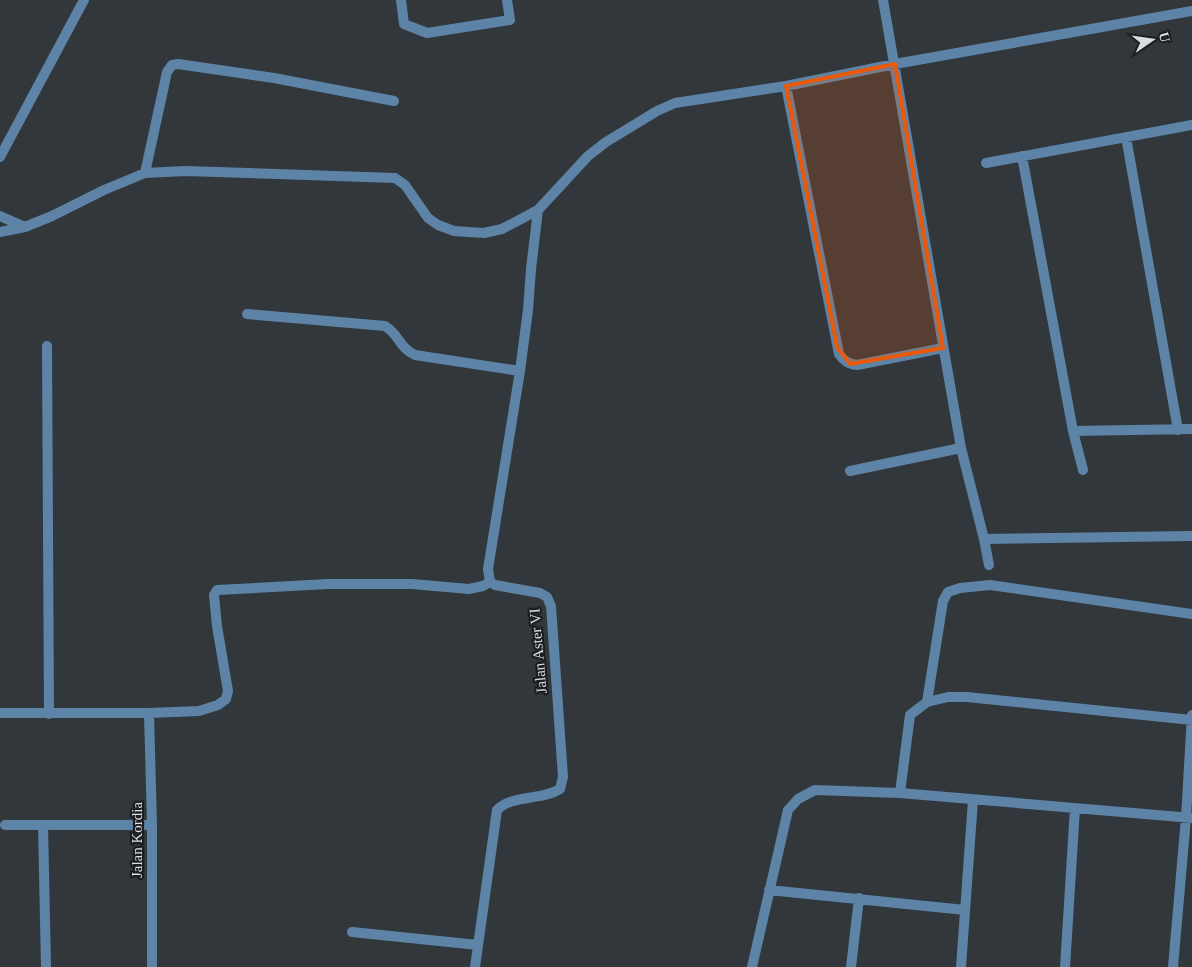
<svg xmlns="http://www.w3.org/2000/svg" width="1192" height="967" viewBox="0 0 1192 967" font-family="'Times New Roman',serif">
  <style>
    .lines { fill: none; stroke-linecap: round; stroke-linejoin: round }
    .minor { stroke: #5d84a7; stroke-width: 10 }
    .marked { fill: #e8590c; fill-opacity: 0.2; stroke: #e8590c; stroke-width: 4; stroke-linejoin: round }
    .labels { text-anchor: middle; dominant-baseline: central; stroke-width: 4.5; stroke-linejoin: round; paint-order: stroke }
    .street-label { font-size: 15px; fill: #dadee1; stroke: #1c1e21 }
  </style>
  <rect width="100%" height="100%" fill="#32373c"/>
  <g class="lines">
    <path class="minor" d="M 401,0 L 404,24 L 427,33 L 510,20 L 507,0
      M 883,0 L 961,448 L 984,539 L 989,565
      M 786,86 L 839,354 C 844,361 848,364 857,365 L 943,348
      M 1126,137 L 1178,430
      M 1022,156 L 1073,431 L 1083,470
      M 0,157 L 84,0
      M 986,163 L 1192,125
      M 145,173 L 167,72 L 172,65 L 178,64 L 274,78 L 394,101
      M 0,216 L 25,227
      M 0,232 L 25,227 L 52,216 L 104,190 L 145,173 L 186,171 L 395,178 L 405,185 L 428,218 L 438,225 L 454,231 L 484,233 L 502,229 L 538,210 L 588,156 L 606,142 L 657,111 L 675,103 L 786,86 L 895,64 L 1192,11
      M 247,314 L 385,326 C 400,335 399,348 415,355 L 520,371
      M 47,346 L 49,714
      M 1073,431 L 1192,429
      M 850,471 L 961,448
      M 984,539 L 1192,536
      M 927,702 L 943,601 L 948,592 L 960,588 L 990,585 L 1192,614
      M 0,713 L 149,713 L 199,711 L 218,705 L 226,699 L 228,691 L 217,626 L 214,595 L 217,590 L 328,584 L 412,584 L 469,589 L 483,586 L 490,582
      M 149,713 L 152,825 L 152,967
      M 900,793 L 910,715 L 927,702 L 948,697 L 967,697 L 1192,720
      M 5,825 L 152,825
      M 43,825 L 46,967
      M 769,890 L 965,910
      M 352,932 L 478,945
      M 475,967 L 497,810 C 513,794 541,801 560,789 L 563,777 L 551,606 L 547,597 L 540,593 L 495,585 L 490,582 L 488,569 L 520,371 L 528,310 L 531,269 L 538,210
      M 752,967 L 788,810 L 798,799 L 815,790 L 900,793 L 1192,818
      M 851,967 L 859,898
      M 961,967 L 973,800
      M 1065,967 L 1075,808
      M 1173,967 L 1186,818 L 1192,715"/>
  </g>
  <path class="marked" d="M 895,64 L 943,348 L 850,364 L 837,347 L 786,86 Z"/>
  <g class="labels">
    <g class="street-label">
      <text transform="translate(538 651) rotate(-95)">Jalan Aster VI</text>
      <text transform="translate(137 840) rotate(-90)">Jalan Kordia</text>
    </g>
  </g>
  <g transform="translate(1152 40) rotate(77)" stroke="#1c1e21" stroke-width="4" paint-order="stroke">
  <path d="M0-4L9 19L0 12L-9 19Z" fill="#dadee1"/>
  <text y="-8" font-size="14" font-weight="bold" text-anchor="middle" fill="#dadee1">U</text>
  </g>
</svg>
